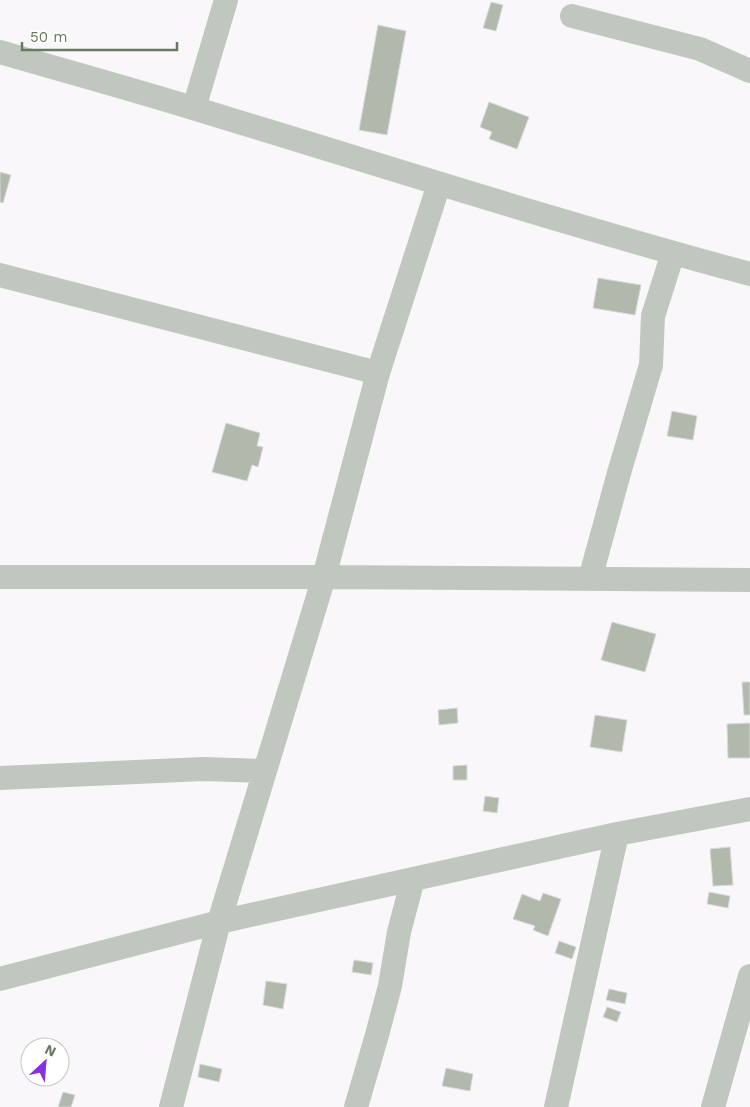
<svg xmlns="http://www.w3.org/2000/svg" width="750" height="1107" viewBox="0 0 750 1107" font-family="'Work Sans',sans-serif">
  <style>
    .building { fill: #b0b9ac; stroke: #dbd9db }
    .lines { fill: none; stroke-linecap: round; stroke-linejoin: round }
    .minor { stroke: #c0c7be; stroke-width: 24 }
  </style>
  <rect width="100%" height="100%" fill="#f9f7f9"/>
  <path class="building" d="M 491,2 L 503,5 L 496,31 L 483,28 Z
    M 378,25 L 406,31 L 387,135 L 359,130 Z
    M 489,102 L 529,117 L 517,149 L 489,139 L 492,132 L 480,127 Z
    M 0,172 L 11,175 L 3,203 L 0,202 Z
    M 598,278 L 641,285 L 635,315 L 593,308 Z
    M 672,411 L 697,416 L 693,440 L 667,436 Z
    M 226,423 L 260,433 L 257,446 L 263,447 L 258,467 L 252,465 L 247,481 L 212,472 Z
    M 612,622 L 656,634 L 645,672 L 601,660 Z
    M 742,682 L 750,682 L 750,715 L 744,715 Z
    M 457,708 L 458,723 L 439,725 L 438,710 Z
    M 595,715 L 627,720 L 622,752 L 590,747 Z
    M 750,723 L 750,758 L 728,758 L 727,724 Z
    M 467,765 L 467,780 L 453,780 L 453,766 Z
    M 485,796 L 499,798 L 497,813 L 483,811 Z
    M 730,847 L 733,885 L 713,886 L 710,849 Z
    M 709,892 L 730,896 L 728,908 L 707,904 Z
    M 543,893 L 561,899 L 548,936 L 533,930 L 535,926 L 513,919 L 522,894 L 540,901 Z
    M 559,941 L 576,947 L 572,959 L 555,953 Z
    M 354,960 L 373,963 L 371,975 L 352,972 Z
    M 266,981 L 287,984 L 283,1009 L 263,1005 Z
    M 609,989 L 627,993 L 625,1004 L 606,1000 Z
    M 607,1007 L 621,1012 L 617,1022 L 603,1017 Z
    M 200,1064 L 222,1069 L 219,1082 L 198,1077 Z
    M 446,1068 L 473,1074 L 470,1091 L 442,1086 Z
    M 63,1092 L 75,1095 L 71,1107 L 58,1107 Z"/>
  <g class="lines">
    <path class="minor" d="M 572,16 L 700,49 L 750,71
      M 0,52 C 65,71 131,89 196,109 C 381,165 564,224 750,274
      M 194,108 L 226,0
      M 0,275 L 378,373
      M 0,577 L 324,577 L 750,580
      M 590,579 L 619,473 L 651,365 L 653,316 L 673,253
      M 0,778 L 204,769 L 265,771
      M 0,979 L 219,922 L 617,834 L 750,809
      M 171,1107 L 219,922 L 324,577 L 378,373 L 439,184
      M 356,1107 L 377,1035 L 390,986 L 399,932 L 413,879
      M 556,1107 L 617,834
      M 713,1107 L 750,976"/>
  </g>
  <g transform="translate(45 1062) rotate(26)"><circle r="24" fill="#ffffff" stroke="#c3cabf"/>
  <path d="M0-4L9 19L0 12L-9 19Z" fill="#8631df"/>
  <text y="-8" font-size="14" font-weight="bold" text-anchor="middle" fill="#687b60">N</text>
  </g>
  <path d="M22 42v8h155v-8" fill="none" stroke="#687b60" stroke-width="2.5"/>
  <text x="30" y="42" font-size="15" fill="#687b60" stroke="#ffffff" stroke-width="4" paint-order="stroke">50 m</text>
</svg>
